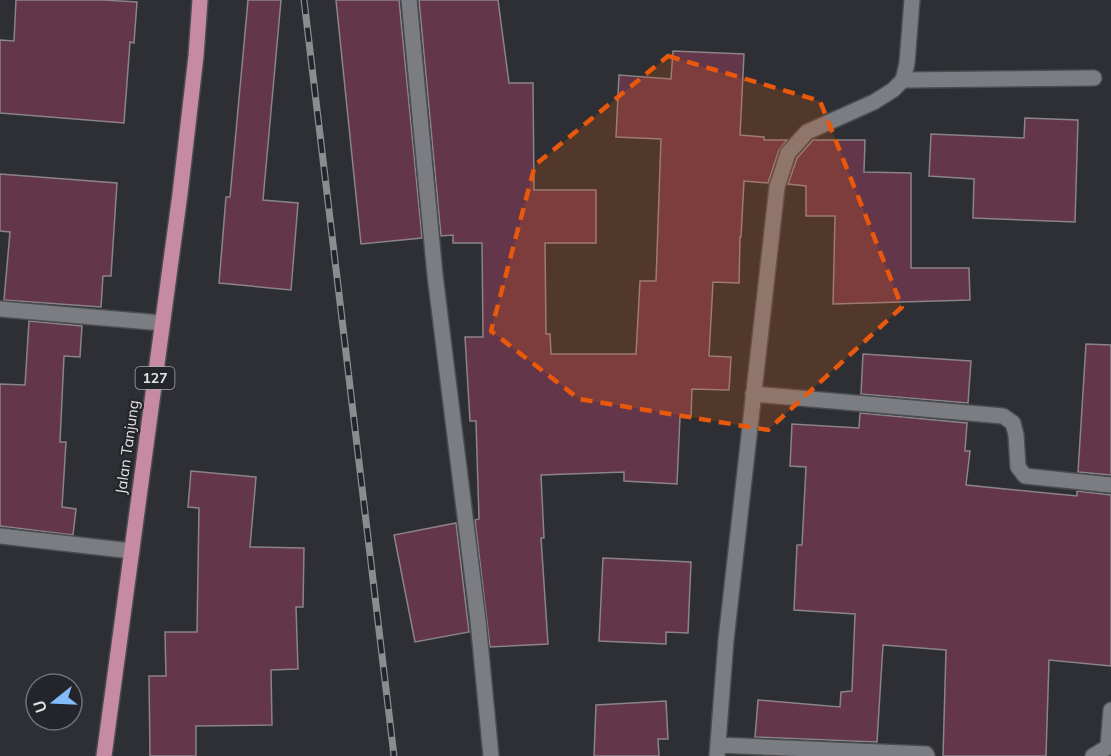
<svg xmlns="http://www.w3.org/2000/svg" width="1111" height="756" viewBox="0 0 1111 756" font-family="Mulish,sans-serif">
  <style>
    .building { fill: #63364a; stroke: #8b8487; stroke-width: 1.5 }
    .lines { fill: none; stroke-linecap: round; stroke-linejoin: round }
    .lane-casing { stroke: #4b4c50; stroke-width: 18 }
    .street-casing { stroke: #4b4c50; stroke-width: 18 }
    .primary-casing { stroke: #4b4c50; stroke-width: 18 }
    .lane { stroke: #7b7d83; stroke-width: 15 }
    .street { stroke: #7b7d83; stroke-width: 15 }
    .primary { stroke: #c68ba0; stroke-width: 15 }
    .rail-casing { stroke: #8a8c90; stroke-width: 7 }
    .rail { stroke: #24252a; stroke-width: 4.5; stroke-dasharray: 14; stroke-linecap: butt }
    .marked { fill: #e8590c; fill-opacity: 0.2; stroke: #e8590c; stroke-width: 4.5; stroke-dasharray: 12 8; stroke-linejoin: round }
    .labels { text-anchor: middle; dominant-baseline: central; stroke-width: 4.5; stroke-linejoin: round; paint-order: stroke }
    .shield { fill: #24252a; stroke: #a8aaae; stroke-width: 1.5 }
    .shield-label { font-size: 14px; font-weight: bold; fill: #e1e3e6 }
    .street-label { font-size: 15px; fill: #e1e3e6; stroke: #24252a }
  </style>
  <rect width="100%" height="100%" fill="#2d2f34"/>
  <path class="building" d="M 16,0 L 104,0 L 137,2 L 134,43 L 130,42 L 124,123 L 0,113 L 0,40 L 14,41 Z
    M 248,0 L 281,0 L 263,200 L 298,203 L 291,290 L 219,283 L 226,197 L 230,197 Z
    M 336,0 L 399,0 L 422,238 L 361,244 Z
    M 419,0 L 498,0 L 509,83 L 533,83 L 534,190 L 596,190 L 596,243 L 545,243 L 546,334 L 550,334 L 551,354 L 636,354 L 640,281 L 656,281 L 661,139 L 616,137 L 619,75 L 671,79 L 673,51 L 744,54 L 740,135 L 764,137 L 764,140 L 787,140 L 779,150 L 768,183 L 744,181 L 741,237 L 740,237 L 739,283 L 713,282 L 709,356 L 731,357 L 729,390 L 692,389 L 691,417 L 680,417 L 677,484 L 624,481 L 624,472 L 541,475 L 544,538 L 541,538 L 548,644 L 490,647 L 475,520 L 479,519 L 476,421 L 470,421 L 465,337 L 483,337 L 482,243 L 453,243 L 453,235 L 441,236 Z
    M 1025,118 L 1078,120 L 1075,222 L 973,218 L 974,179 L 929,176 L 931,134 L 1024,138 Z
    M 813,140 L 865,140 L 864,172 L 911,173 L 911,268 L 969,268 L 970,300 L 833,304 L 835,216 L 806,216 L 806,186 L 788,184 L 797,158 Z
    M 0,174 L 117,183 L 111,276 L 103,276 L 101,307 L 4,300 L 10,232 L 0,231 Z
    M 29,321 L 82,326 L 80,357 L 64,356 L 60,442 L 66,442 L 62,507 L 76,509 L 73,535 L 0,526 L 0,384 L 25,385 Z
    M 1086,344 L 1111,345 L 1111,475 L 1078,472 Z
    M 863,354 L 971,361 L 968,403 L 861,394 Z
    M 860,413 L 967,423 L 965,451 L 970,451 L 966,485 L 1077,496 L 1077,491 L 1111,495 L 1111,666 L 1049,660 L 1046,756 L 943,756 L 946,650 L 883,645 L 877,742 L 755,737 L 758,700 L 840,707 L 841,692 L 852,691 L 855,614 L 794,610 L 797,545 L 802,545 L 806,467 L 790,466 L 792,424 L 859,428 Z
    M 191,471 L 256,477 L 250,547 L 304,548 L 303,607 L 296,607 L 298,669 L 271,670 L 272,725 L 196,726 L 196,756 L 150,756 L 149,676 L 166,676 L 165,632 L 197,632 L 199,508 L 188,507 Z
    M 456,523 L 469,632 L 415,642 L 394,535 Z
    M 603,558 L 691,562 L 688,633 L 666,632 L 666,644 L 599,641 Z
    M 666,701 L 668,739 L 658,739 L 659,756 L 594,756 L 596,705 Z"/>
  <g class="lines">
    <defs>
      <path id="lane" d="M 1108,747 L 1111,710"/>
      <path id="street" d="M 409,0 L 435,275 L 478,621 L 491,756
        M 903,80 L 1094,78
        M 0,309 L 162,323
        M 753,394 L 1003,416 L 1013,423 L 1016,435 L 1018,467 L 1025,476 L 1111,485
        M 0,536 L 132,551
        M 718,745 L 926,754 L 927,756
        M 717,756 L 726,640 L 777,187 L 788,153 L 807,132 L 874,102 L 893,90 L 903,80 L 907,63 L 912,0
        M 1093,756 L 1108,747 L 1111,747"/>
      <path id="primary" d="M 104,756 L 180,194 L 196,56 L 200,0"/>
    </defs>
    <use href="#lane" class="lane-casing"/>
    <use href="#street" class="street-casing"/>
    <use href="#primary" class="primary-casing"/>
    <use href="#lane" class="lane"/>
    <use href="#street" class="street"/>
    <use href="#primary" class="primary"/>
    <defs>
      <path id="rail" d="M 304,0 L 394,756"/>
    </defs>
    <use href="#rail" class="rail-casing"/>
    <use href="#rail" class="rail"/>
  </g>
  <path class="marked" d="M 668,56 L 820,101 L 902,307 L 768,430 L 579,399 L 491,331 L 535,165 Z"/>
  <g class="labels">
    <rect class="shield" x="135.5" y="367" width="39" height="22" rx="4.5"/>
    <g class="shield-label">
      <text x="155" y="378">127</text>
    </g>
    <g class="street-label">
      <text transform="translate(127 447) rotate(-82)">Jalan Tanjung</text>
    </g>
  </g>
  <g transform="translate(54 702) rotate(252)"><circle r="28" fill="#24252a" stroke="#707175" stroke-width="1.5"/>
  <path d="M0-4.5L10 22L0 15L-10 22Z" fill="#84bcfb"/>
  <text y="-9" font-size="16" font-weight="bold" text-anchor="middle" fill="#e1e3e6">U</text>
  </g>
</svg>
